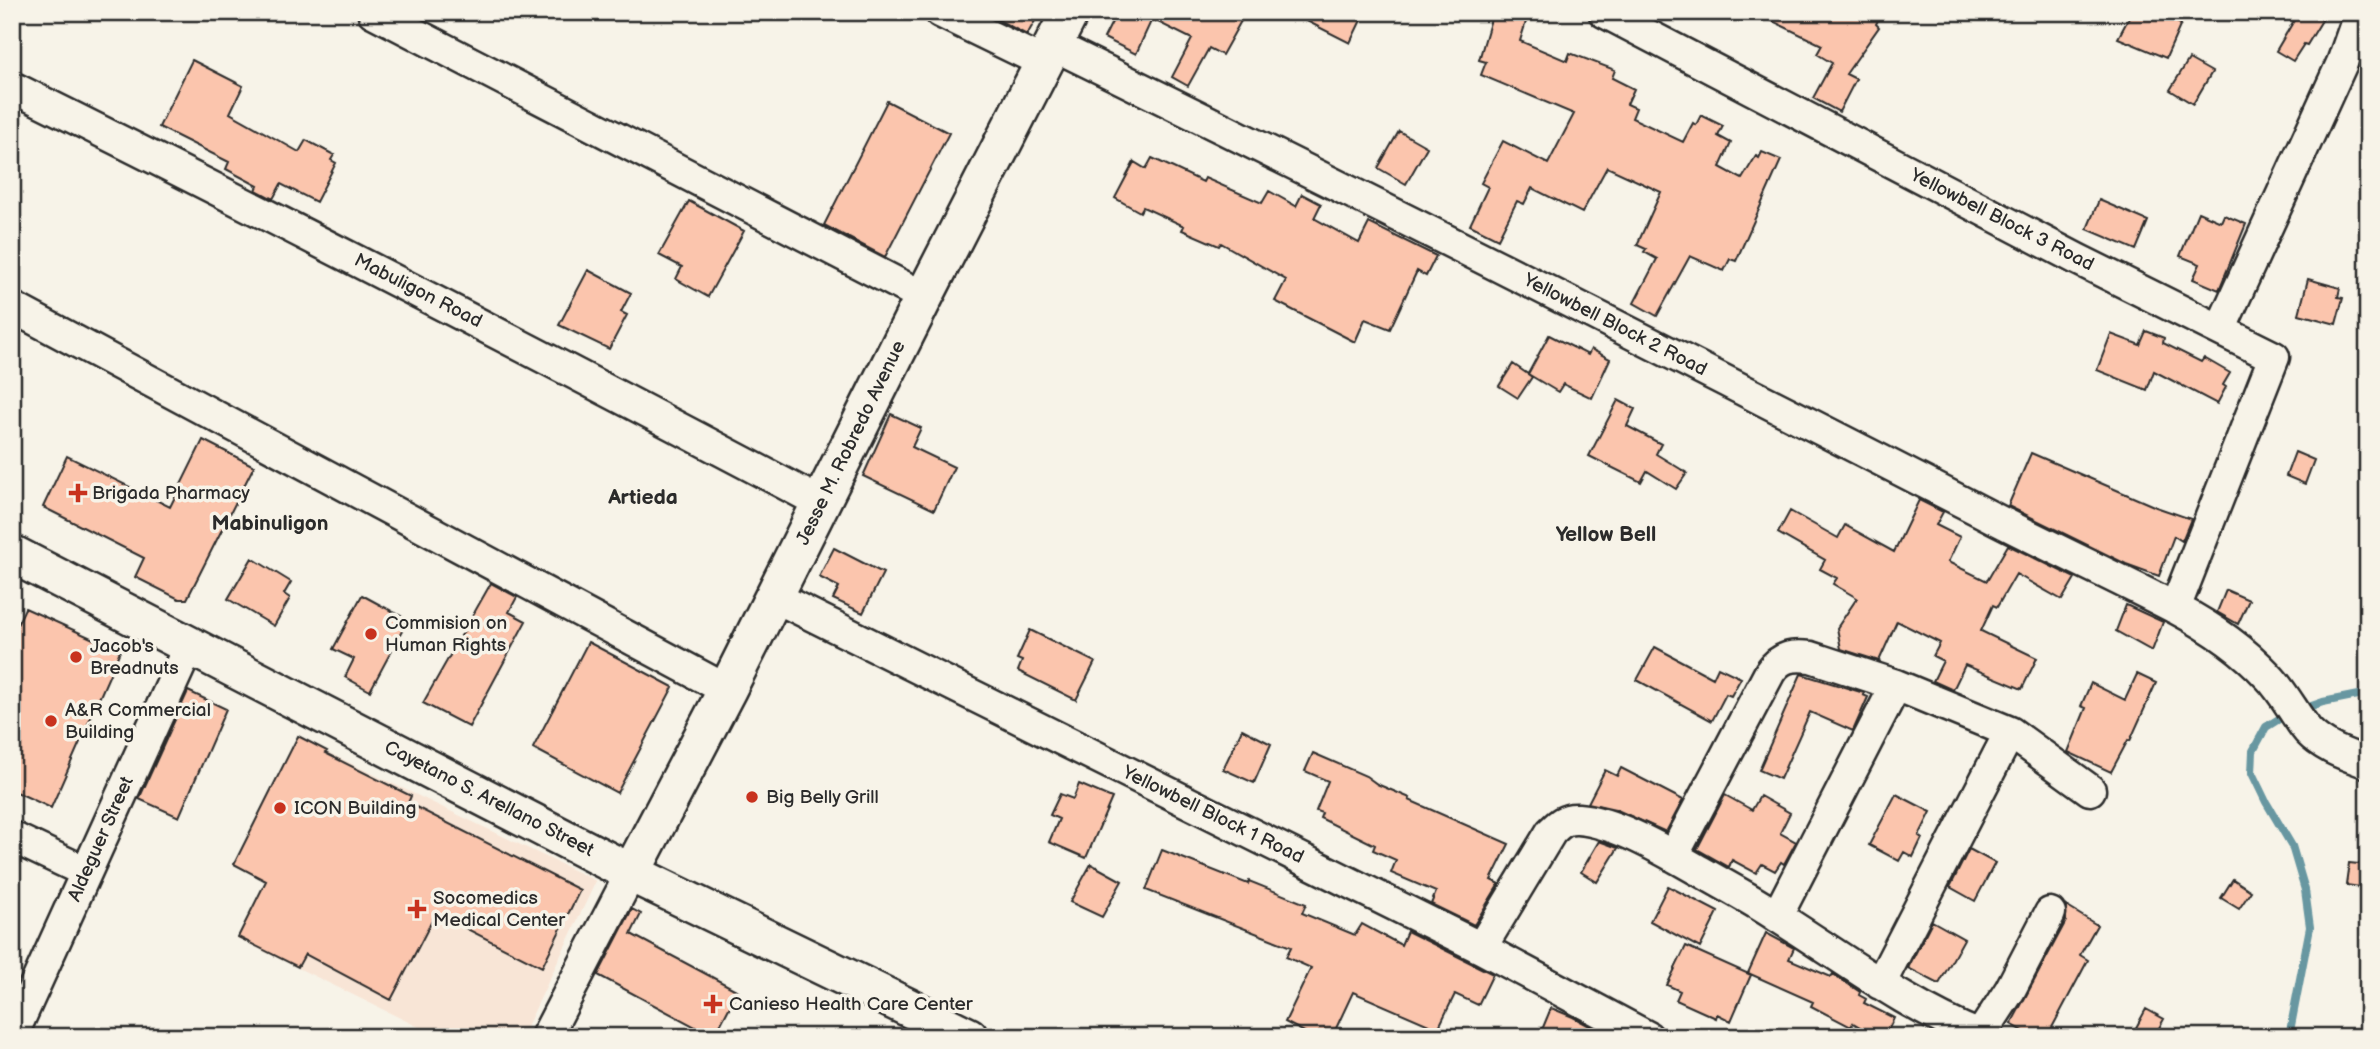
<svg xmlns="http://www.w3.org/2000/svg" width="2380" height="1049" viewBox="0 0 2380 1049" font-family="'Balsamiq Sans',sans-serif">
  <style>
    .built { fill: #f8e5d6 }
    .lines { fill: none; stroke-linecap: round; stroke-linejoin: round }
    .stream { stroke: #6897a1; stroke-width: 8 }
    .building { fill: #fbc5ad; stroke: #2b2b2b; stroke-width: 2 }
    .minor-casing { stroke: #2b2b2b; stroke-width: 35 }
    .major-casing { stroke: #2b2b2b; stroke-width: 42 }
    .minor { stroke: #f7f3e8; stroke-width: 30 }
    .major { stroke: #f7f3e8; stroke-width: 37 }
    .poi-dot { fill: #c8321e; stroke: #f7f3e8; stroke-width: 2.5 }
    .labels { text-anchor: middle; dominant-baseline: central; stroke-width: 7; stroke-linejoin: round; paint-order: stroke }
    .street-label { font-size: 19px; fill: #2b2b2b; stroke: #f7f3e8 }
    .poi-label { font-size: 19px; fill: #2b2b2b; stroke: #f7f3e8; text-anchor: start }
    .neighbourhood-label { font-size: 21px; font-weight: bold; fill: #2b2b2b; stroke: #f7f3e8 }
  </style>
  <rect width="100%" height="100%" fill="#f7f3e8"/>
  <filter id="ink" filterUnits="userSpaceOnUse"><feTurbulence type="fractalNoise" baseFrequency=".0143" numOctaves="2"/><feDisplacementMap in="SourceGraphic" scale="14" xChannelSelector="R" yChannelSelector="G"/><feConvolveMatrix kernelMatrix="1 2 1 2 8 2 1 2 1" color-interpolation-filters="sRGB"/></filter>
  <g filter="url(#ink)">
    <path class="built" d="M 329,753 L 596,881 L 522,1037 L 439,1037 L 237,938 Z"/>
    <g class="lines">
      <path class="stream" d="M 2300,710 L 2323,702 L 2368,693
        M 2286,1037 L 2290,1031 L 2310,927 L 2305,890 L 2292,846 L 2266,802 L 2252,773 L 2253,751 L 2266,727 L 2287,714"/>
    </g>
    <path class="building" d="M 983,12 L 1040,12 L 1027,35 Z
      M 1117,12 L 1246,12 L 1222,55 L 1209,48 L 1188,86 L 1172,77 L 1192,39 L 1152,19 L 1136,54 L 1104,38 Z
      M 1289,12 L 1350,12 L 1362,18 L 1350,43 Z
      M 1493,12 L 1529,12 L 1520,41 L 1567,61 L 1570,53 L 1615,70 L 1612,78 L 1634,89 L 1627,104 L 1636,108 L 1632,118 L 1683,142 L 1693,123 L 1696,125 L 1701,115 L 1723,126 L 1718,136 L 1731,143 L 1720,167 L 1742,179 L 1756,156 L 1759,158 L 1762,152 L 1781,160 L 1736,261 L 1730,259 L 1724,271 L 1690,256 L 1657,316 L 1634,303 L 1657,259 L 1644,252 L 1646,249 L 1637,245 L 1661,192 L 1607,167 L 1582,213 L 1532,188 L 1524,204 L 1517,201 L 1498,239 L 1470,225 L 1488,187 L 1481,183 L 1503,141 L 1548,164 L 1574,114 L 1481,75 L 1486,62 L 1479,60 Z
      M 1754,12 L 1882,12 L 1876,24 L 1879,27 L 1846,74 L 1856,79 L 1839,112 L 1813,98 L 1832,63 L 1817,54 L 1822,45 Z
      M 2132,12 L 2154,12 L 2181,24 L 2166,58 L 2118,38 Z
      M 2299,12 L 2327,12 L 2307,45 L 2304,44 L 2293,61 L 2276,51 Z
      M 2189,59 L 2212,72 L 2193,104 L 2170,90 Z
      M 192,60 L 243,86 L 230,113 L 299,152 L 306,140 L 334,155 L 331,160 L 336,163 L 316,202 L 281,184 L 273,199 L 256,190 L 258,186 L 226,169 L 229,162 L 159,127 Z
      M 887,101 L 949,133 L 885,257 L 824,225 Z
      M 1399,131 L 1427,147 L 1406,184 L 1378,168 Z
      M 1152,158 L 1203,182 L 1205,178 L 1262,203 L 1269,191 L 1296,206 L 1302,194 L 1321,204 L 1314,218 L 1359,243 L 1369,223 L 1436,256 L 1426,276 L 1417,271 L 1390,329 L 1365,319 L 1355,342 L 1275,301 L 1286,280 L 1221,243 L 1219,246 L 1182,230 L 1184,226 L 1143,207 L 1140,212 L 1115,198 L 1134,162 L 1146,169 Z
      M 2099,200 L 2148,221 L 2136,250 L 2087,229 Z
      M 689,201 L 744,231 L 708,297 L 676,279 L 682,267 L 659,255 Z
      M 2198,212 L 2221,222 L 2224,215 L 2246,224 L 2219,290 L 2193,279 L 2200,264 L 2180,256 Z
      M 588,270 L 631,293 L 621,312 L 627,315 L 609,349 L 559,325 Z
      M 2308,279 L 2340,288 L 2338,297 L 2343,298 L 2336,324 L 2299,314 Z
      M 2146,331 L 2164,338 L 2163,343 L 2201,362 L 2204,358 L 2230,373 L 2223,385 L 2226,387 L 2217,404 L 2154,371 L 2147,390 L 2097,370 L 2111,334 L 2140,345 Z
      M 1549,335 L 1588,355 L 1591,349 L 1610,359 L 1592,398 L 1563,384 L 1558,392 L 1528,374 Z
      M 1513,364 L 1532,377 L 1518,398 L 1499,386 Z
      M 1618,400 L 1635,409 L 1627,426 L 1661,444 L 1656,454 L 1687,473 L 1676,489 L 1647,471 L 1641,482 L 1589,456 Z
      M 891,414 L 921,428 L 912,447 L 954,467 L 934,510 L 863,476 Z
      M 203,440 L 254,466 L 187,599 L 179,599 L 135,577 L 144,558 L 43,507 L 67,456 L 170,507 Z
      M 2295,452 L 2314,460 L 2305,484 L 2286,476 Z
      M 2031,453 L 2156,507 L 2191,519 L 2182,541 L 2174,536 L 2159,576 L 2126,564 L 2008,506 Z
      M 1919,500 L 1943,512 L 1936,525 L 1960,537 L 1948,562 L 1987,581 L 2008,545 L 2075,578 L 2062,600 L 2016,574 L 1997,607 L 1993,605 L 1981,631 L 2037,658 L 2022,689 L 1965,665 L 1953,690 L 1933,681 L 1943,661 L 1933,656 L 1940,643 L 1897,621 L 1879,661 L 1841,649 L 1837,628 L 1857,598 L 1833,584 L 1837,578 L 1820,569 L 1825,560 L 1778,533 L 1790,511 L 1838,538 L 1845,525 L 1894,552 Z
      M 834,548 L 883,573 L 863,613 L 833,599 L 839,587 L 819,577 Z
      M 252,558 L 291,582 L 284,594 L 290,598 L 274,626 L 228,599 Z
      M 491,583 L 517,597 L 509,612 L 526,621 L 469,727 L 423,703 Z
      M 2226,590 L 2249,600 L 2238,624 L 2217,612 Z
      M 362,595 L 408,620 L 370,691 L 345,677 L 354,659 L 333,649 Z
      M 2126,605 L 2163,622 L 2152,651 L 2116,631 Z
      M 25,608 L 120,651 L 51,808 L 12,790 L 12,636 Z
      M 1030,630 L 1095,662 L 1076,700 L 1018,671 L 1022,661 L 1017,659 Z
      M 588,642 L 673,687 L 617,793 L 533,748 Z
      M 1655,647 L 1713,678 L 1718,667 L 1741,678 L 1731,696 L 1726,694 L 1712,721 L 1637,680 Z
      M 1801,674 L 1864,693 L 1863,695 L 1868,697 L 1853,731 L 1810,712 L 1780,779 L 1759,770 Z
      M 2137,674 L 2156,683 L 2130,741 L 2128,740 L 2111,772 L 2068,752 L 2086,708 L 2081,706 L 2091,683 L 2125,700 Z
      M 188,691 L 226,709 L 179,817 L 139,799 Z
      M 1242,729 L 1271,744 L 1254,783 L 1223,769 Z
      M 298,736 L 327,751 L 325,753 L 411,796 L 408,803 L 580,890 L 542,967 L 436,913 L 391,1000 L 305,954 L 298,967 L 238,937 L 266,881 L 234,864 Z
      M 1313,753 L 1366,776 L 1377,784 L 1410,798 L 1409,800 L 1509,844 L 1491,880 L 1499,884 L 1474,925 L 1431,904 L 1436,892 L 1391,873 L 1396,860 L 1373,850 L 1375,845 L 1320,818 L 1322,813 L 1316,811 L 1328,781 L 1305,771 Z
      M 1621,768 L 1683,800 L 1666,832 L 1615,809 L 1588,803 L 1605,770 L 1617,776 Z
      M 1079,784 L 1112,798 L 1086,858 L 1049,842 L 1059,819 L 1050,815 L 1060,794 L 1073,799 Z
      M 1896,794 L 1931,812 L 1919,836 L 1922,838 L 1913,857 L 1904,852 L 1899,861 L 1869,845 Z
      M 1725,795 L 1752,810 L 1760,796 L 1790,813 L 1780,833 L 1796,842 L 1784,864 L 1781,862 L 1775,871 L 1762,864 L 1756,873 L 1732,860 L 1729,867 L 1697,849 Z
      M 1599,841 L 1618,848 L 1597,882 L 1581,872 Z
      M 1969,849 L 1995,863 L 1975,901 L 1950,887 Z
      M 1162,850 L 1248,884 L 1249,881 L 1306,904 L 1302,913 L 1355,935 L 1362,924 L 1401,945 L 1407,931 L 1493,974 L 1478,1005 L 1455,994 L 1438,1029 L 1353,992 L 1332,1037 L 1314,1037 L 1285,1022 L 1311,968 L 1286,957 L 1291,947 L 1146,890 Z
      M 2349,863 L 2368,865 L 2368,888 L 2346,885 Z
      M 1091,864 L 1122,881 L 1102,917 L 1070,902 Z
      M 2233,879 L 2251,891 L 2239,909 L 2221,898 Z
      M 1668,886 L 1718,912 L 1700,948 L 1650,921 Z
      M 2066,906 L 2097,925 L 2080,955 L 2088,960 L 2047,1037 L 2034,1037 L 2011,1024 L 2066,921 Z
      M 632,909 L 641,914 L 631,934 L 738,991 L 714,1037 L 598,975 Z
      M 1932,921 L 1964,939 L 1939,984 L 1908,968 Z
      M 1766,933 L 1794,948 L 1789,959 L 1831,977 L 1833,974 L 1860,992 L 1859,995 L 1866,999 L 1864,1003 L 1894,1018 L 1885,1037 L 1877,1037 L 1853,1023 L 1851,1027 L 1811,1006 L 1813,1002 L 1748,973 Z
      M 1686,946 L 1751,975 L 1731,1021 L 1717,1014 L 1716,1018 L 1676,1000 L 1680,991 L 1667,985 Z
      M 1551,1008 L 1573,1017 L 1610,1037 L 1539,1037 Z
      M 2146,1009 L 2164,1019 L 2154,1037 L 2131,1037 Z"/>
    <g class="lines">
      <defs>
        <path id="minor" d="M 373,12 L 924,297
          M 940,12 L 1045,63
          M 1604,12 L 2077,259 L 2274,357 L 2175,608
          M 1053,45 C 1364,197 1672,353 1980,511 C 2045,545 2112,575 2177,609 C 2211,627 2242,648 2268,676 C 2284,692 2294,714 2308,731 C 2324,748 2347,755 2368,763
          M 12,87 C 284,222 553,361 821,503
          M 12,307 L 727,690
          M 2220,330 L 2342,63 L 2360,12
          M 775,597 L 1481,948 L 1648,1037
          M 12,837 L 86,872
          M 1673,856 L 1770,672 C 1781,656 1792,655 1811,657 L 1896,685 L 2010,732 L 2090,790
          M 1777,916 L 1896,685
          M 1481,948 L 1551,832 C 1559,824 1565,818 1578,819 C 1617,822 1666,852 1700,871 C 1726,886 1753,900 1778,917 C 1845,959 1907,1007 1980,1036 L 2010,990 L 2050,913
          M 1880,984 L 2010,732
          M 12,1036 L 190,644
          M 546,1037 L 631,873"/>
        <path id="major" d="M 12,554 L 631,873 L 969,1037
          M 631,873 L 727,690 L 924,297 L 1070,12"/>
      </defs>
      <use href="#minor" class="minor-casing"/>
      <use href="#major" class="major-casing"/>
      <use href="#minor" class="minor"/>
      <use href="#major" class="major"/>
    </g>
  </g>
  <g class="poi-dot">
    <path d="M74.5 482.5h7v7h7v7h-7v7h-7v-7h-7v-7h7z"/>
    <circle cx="371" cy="634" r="7"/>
    <circle cx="76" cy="657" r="7"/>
    <circle cx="51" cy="721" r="7"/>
    <circle cx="752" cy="797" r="7"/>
    <circle cx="280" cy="808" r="7"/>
    <path d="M413.5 898.5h7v7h7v7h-7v7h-7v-7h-7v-7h7z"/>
    <path d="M709.5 993.5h7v7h7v7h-7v7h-7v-7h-7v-7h7z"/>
  </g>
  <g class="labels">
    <g class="street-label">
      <text transform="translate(2002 220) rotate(27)">Yellowbell Block 3 Road</text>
      <text transform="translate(418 291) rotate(27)">Mabuligon Road</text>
      <text transform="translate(1615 325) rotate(27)">Yellowbell Block 2 Road</text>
      <text transform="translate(851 443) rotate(-64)">Jesse M. Robredo Avenue</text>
      <text transform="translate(489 799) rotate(27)">Cayetano S. Arellano Street</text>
      <text transform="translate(1213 815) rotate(26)">Yellowbell Block 1 Road</text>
      <text transform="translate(101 839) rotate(-66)">Aldeguer Street</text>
    </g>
    <g class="poi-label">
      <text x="92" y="493">Brigada Pharmacy</text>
      <text x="385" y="623">Commision on<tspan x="385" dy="22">Human Rights</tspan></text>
      <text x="90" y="646">Jacob's<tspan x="90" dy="22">Breadnuts</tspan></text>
      <text x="65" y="710">A&amp;R Commercial<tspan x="65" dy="22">Building</tspan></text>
      <text x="766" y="797">Big Belly Grill</text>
      <text x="294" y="808">ICON Building</text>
      <text x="433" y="898">Socomedics<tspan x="433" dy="22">Medical Center</tspan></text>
      <text x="729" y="1004">Canieso Health Care Center</text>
    </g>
    <g class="neighbourhood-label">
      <text x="643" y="497">Artieda</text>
      <text x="270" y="523">Mabinuligon</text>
      <text x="1606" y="534">Yellow Bell</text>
    </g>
  </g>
  <rect width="2380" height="1049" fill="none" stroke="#f7f3e8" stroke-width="42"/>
  <rect x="21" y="21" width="2338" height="1007" fill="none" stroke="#2b2b2b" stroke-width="2.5" filter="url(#ink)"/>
</svg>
